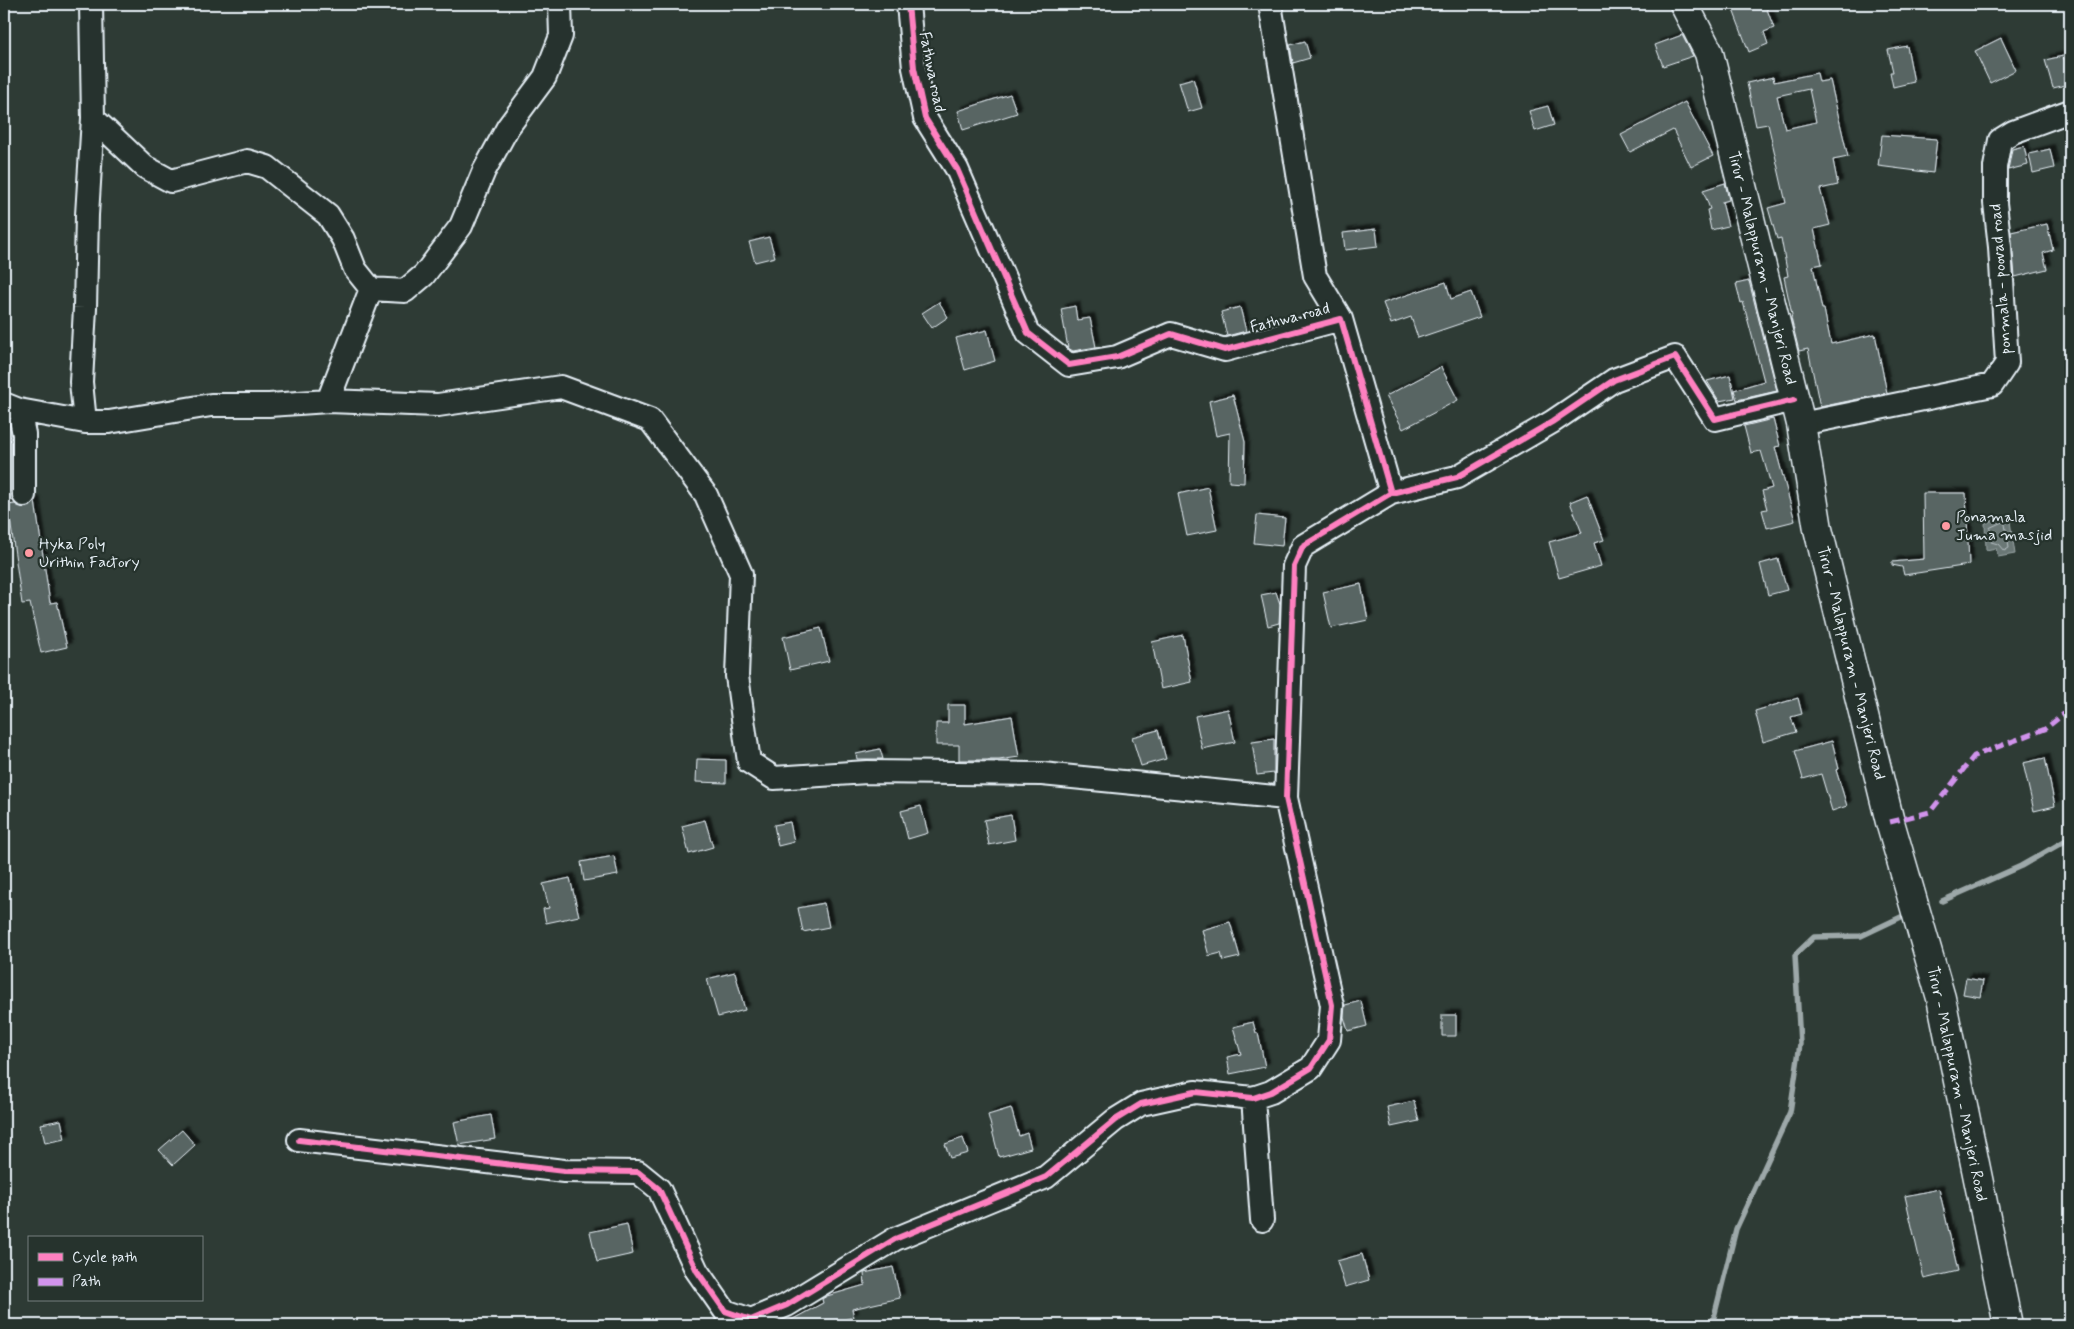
<svg xmlns="http://www.w3.org/2000/svg" width="2074" height="1329" viewBox="0 0 2074 1329" font-family="Mynerve,sans-serif">
  <style>
    .water { fill: #6b7775; stroke: #9da8a9 }
    .lines { fill: none; stroke-linecap: round; stroke-linejoin: round }
    .shore { stroke: #b6c0c4; stroke-width: 1 }
    .stream { stroke: #9da8a9; stroke-width: 5.5 }
    .building { fill: #596563; stroke: #e8f1f8; fill-rule: evenodd; filter: url(#shadow) }
    .minor-casing { stroke: #e8f1f8; stroke-width: 26 }
    .major-casing { stroke: #e8f1f8; stroke-width: 31 }
    .minor { stroke: #26332d; stroke-width: 22 }
    .major { stroke: #26332d; stroke-width: 28 }
    .quiet { stroke: #d193ec; stroke-width: 5; stroke-dasharray: 10 5; stroke-linecap: butt }
    .cycleway-casing { stroke: #26332d; stroke-width: 9 }
    .cycleway { stroke: #ff80c0; stroke-width: 6 }
    .poi-dot { fill: #ff9aa2; stroke: #26332d; stroke-width: 2 }
    .labels { text-anchor: middle; dominant-baseline: central; stroke-width: 4.5; stroke-linejoin: round; paint-order: stroke }
    .street-label { font-size: 16px; fill: #e8f1f8; stroke: #26332d }
    .poi-label { font-size: 16px; fill: #e8f1f8; stroke: #26332d; text-anchor: start }
  </style>
  <defs>
    <filter id="shadow"><feDropShadow dx="4.5" dy="-4.5" stdDeviation="1" flood-color="#0009"/></filter>
  </defs>
  <rect width="100%" height="100%" fill="#2e3b35"/>
  <filter id="ink" filterUnits="userSpaceOnUse"><feTurbulence type="fractalNoise" baseFrequency=".02" numOctaves="2"/><feDisplacementMap in="SourceGraphic" scale="10" xChannelSelector="R" yChannelSelector="G"/><feConvolveMatrix kernelMatrix="1 2 1 2 8 2 1 2 1" color-interpolation-filters="sRGB"/></filter>
  <g filter="url(#ink)">
    <path class="water" d="M 2009,515 L 2015,554 L 1998,557 L 1996,548 L 1986,550 L 1985,523 Z"/>
    <g class="lines">
      <path class="shore" d="M 2003,522 L 2005,524 L 2009,548 L 2004,551 L 1998,544 L 1991,542 L 1990,528 Z"/>
      <path class="stream" d="M 1942,901 L 2021,866 L 2070,838
        M 1712,1325 L 1736,1229 L 1790,1112 L 1800,1044 L 1795,955 L 1814,937 L 1861,936 L 1901,917"/>
    </g>
    <path class="building" d="M 1741,4 L 1765,4 L 1774,28 L 1764,32 L 1768,44 L 1749,52 L 1732,7 Z
      M 1682,35 L 1693,56 L 1663,66 L 1655,45 Z
      M 2001,38 L 2016,70 L 1990,83 L 1975,51 Z
      M 1305,41 L 1310,58 L 1293,63 L 1290,45 Z
      M 1907,46 L 1914,82 L 1893,87 L 1890,72 L 1893,72 L 1888,50 Z
      M 2063,56 L 2066,64 L 2070,63 L 2070,84 L 2053,88 L 2045,60 Z
      M 1817,73 L 1819,82 L 1830,80 L 1848,157 L 1833,160 L 1838,185 L 1820,189 L 1830,225 L 1814,229 L 1822,264 L 1813,266 L 1822,309 L 1824,309 L 1831,344 L 1875,334 L 1887,393 L 1820,407 L 1808,349 L 1799,351 L 1791,318 L 1792,315 L 1784,277 L 1788,276 L 1781,238 L 1777,239 L 1768,208 L 1786,203 L 1768,124 L 1756,126 L 1747,83 L 1773,77 L 1774,82 ZM 1809,89 L 1816,122 L 1785,129 L 1777,96 Z
      M 1193,78 L 1202,108 L 1188,112 L 1179,82 Z
      M 1010,94 L 1017,113 L 963,130 L 958,111 Z
      M 1685,102 L 1713,156 L 1691,167 L 1673,130 L 1630,152 L 1621,135 Z
      M 1548,106 L 1554,125 L 1535,131 L 1529,111 Z
      M 1882,135 L 1937,139 L 1933,173 L 1878,166 Z
      M 2024,146 L 2028,165 L 2008,170 L 2012,149 Z
      M 2050,149 L 2054,168 L 2033,173 L 2029,154 Z
      M 1725,183 L 1729,200 L 1722,202 L 1728,226 L 1711,230 L 1707,210 L 1710,209 L 1703,190 Z
      M 2047,224 L 2053,250 L 2043,253 L 2047,269 L 2015,277 L 2011,232 Z
      M 1376,229 L 1378,246 L 1345,250 L 1343,233 Z
      M 769,237 L 775,257 L 755,262 L 749,242 Z
      M 1749,281 L 1777,391 L 1737,400 L 1734,390 L 1764,381 L 1743,302 L 1741,303 L 1736,284 Z
      M 1446,282 L 1451,299 L 1471,292 L 1480,317 L 1418,338 L 1411,317 L 1391,324 L 1383,303 Z
      M 939,302 L 948,317 L 932,328 L 922,313 Z
      M 1075,306 L 1077,320 L 1090,318 L 1096,347 L 1073,351 L 1068,348 L 1061,309 Z
      M 1240,307 L 1246,331 L 1227,336 L 1221,312 Z
      M 987,330 L 995,361 L 965,370 L 956,338 Z
      M 1441,367 L 1458,400 L 1403,429 L 1386,396 Z
      M 1730,375 L 1735,398 L 1719,401 L 1707,381 Z
      M 1233,395 L 1245,442 L 1244,483 L 1229,482 L 1230,433 L 1216,436 L 1209,401 Z
      M 1773,419 L 1780,446 L 1775,447 L 1795,521 L 1767,528 L 1762,510 L 1767,509 L 1762,491 L 1772,488 L 1761,451 L 1751,453 L 1744,426 Z
      M 1208,487 L 1217,530 L 1187,536 L 1178,494 Z
      M 1923,493 L 1966,493 L 1969,565 L 1904,575 L 1902,567 L 1892,565 L 1892,562 L 1924,559 Z
      M 1587,495 L 1604,540 L 1594,543 L 1601,566 L 1559,578 L 1549,542 L 1582,533 L 1570,502 Z
      M 35,501 L 50,603 L 57,602 L 67,647 L 41,653 L 30,603 L 22,604 L 8,505 L 15,504 L 24,508 Z
      M 1257,515 L 1285,518 L 1282,546 L 1254,543 Z
      M 1778,559 L 1787,590 L 1768,595 L 1760,564 Z
      M 1361,584 L 1368,620 L 1331,628 L 1323,592 Z
      M 1276,592 L 1280,604 L 1279,623 L 1268,626 L 1261,595 Z
      M 821,628 L 829,661 L 790,670 L 783,637 Z
      M 1183,635 L 1192,682 L 1161,689 L 1152,642 Z
      M 1798,698 L 1802,714 L 1791,717 L 1796,732 L 1763,742 L 1755,711 Z
      M 948,705 L 965,705 L 965,724 L 1012,716 L 1019,757 L 999,760 L 959,760 L 959,745 L 936,745 L 936,723 L 948,723 Z
      M 1228,709 L 1235,742 L 1202,749 L 1195,716 Z
      M 1158,730 L 1166,759 L 1141,766 L 1132,737 Z
      M 1274,739 L 1274,773 L 1257,775 L 1252,742 Z
      M 1832,741 L 1839,769 L 1836,770 L 1847,806 L 1832,811 L 1821,774 L 1803,779 L 1795,751 Z
      M 880,749 L 883,759 L 857,759 L 856,754 Z
      M 2045,758 L 2055,806 L 2034,811 L 2023,763 Z
      M 697,759 L 726,760 L 726,783 L 696,782 Z
      M 921,806 L 928,833 L 908,839 L 901,811 Z
      M 1011,815 L 1015,840 L 989,845 L 984,820 Z
      M 705,820 L 713,847 L 689,854 L 682,826 Z
      M 790,822 L 794,842 L 778,846 L 774,825 Z
      M 614,856 L 618,875 L 584,881 L 581,862 Z
      M 570,878 L 579,916 L 546,923 L 543,909 L 549,908 L 543,884 Z
      M 824,903 L 829,927 L 803,932 L 798,908 Z
      M 1230,922 L 1240,957 L 1223,961 L 1221,953 L 1209,956 L 1202,930 Z
      M 735,972 L 745,1010 L 718,1017 L 707,979 Z
      M 1966,978 L 1983,981 L 1980,997 L 1963,994 Z
      M 1361,1001 L 1367,1026 L 1348,1031 L 1344,1017 L 1345,1005 Z
      M 1442,1015 L 1456,1015 L 1456,1036 L 1442,1036 Z
      M 1253,1022 L 1256,1033 L 1258,1033 L 1265,1067 L 1230,1074 L 1227,1057 L 1241,1054 L 1233,1027 Z
      M 1414,1101 L 1419,1121 L 1391,1127 L 1387,1107 Z
      M 1011,1108 L 1019,1136 L 1027,1133 L 1031,1148 L 999,1157 L 988,1115 Z
      M 491,1115 L 495,1139 L 459,1145 L 454,1122 Z
      M 61,1120 L 65,1139 L 45,1143 L 41,1124 Z
      M 182,1130 L 195,1145 L 173,1165 L 159,1150 Z
      M 963,1138 L 968,1153 L 950,1158 L 945,1144 Z
      M 1939,1189 L 1958,1271 L 1924,1279 L 1905,1196 Z
      M 627,1224 L 633,1254 L 597,1262 L 590,1232 Z
      M 1362,1254 L 1369,1280 L 1345,1287 L 1337,1261 Z
      M 893,1267 L 900,1298 L 852,1309 L 854,1317 L 825,1325 L 782,1325 L 823,1303 L 822,1299 L 827,1296 L 865,1285 L 864,1273 Z"/>
    <g class="lines">
      <defs>
        <path id="minor" d="M 908,4 L 914,68 L 925,118 L 957,169 L 1028,333 L 1069,365 L 1117,357 L 1171,334 L 1225,350 L 1341,319 L 1391,493 L 1457,477 L 1552,422 L 1614,380 L 1675,357 L 1715,419 L 1794,400
          M 1270,4 L 1315,276 L 1341,319
          M 93,118 L 145,167 L 171,181 L 247,161 L 267,167 L 328,215 L 343,239 L 355,269 L 371,289 L 405,291 L 424,275 L 461,226 L 484,171 L 508,127 L 545,77 L 561,36 L 560,4
          M 328,401 L 438,405 L 561,387 L 650,420 L 706,495 L 741,574 L 737,676 L 749,762 L 774,778 L 867,772 L 1042,774 L 1286,798
          M 4,404 L 19,410 L 24,434 L 24,495
          M 19,410 L 85,422 L 81,382 L 85,308 L 87,215 L 93,118 L 91,4
          M 85,422 L 109,422 L 211,405 L 269,405 L 328,401 L 371,289
          M 1801,424 L 1992,385 L 2007,363 L 2000,247 L 1995,203 L 1995,167 L 2000,140 L 2013,132 L 2070,111
          M 1253,1098 L 1262,1220
          M 299,1140 L 564,1171 L 638,1172 L 659,1189 L 697,1271 L 725,1311 L 751,1320 L 787,1305 L 895,1239 L 1046,1177 L 1115,1120 L 1141,1104 L 1195,1092 L 1253,1098 L 1271,1092 L 1311,1068 L 1329,1040 L 1332,1005 L 1286,798 L 1294,566 L 1303,546 L 1391,493"/>
        <path id="major" d="M 1684,4 L 1709,53 L 1801,424 L 1818,529 L 1890,822 L 1941,998 L 2008,1325"/>
      </defs>
      <use href="#minor" class="minor-casing"/>
      <use href="#major" class="major-casing"/>
      <use href="#minor" class="minor"/>
      <use href="#major" class="major"/>
      <path class="quiet" d="M 1890,822 L 1930,812 L 1974,756 L 2045,729 L 2070,709"/>
      <defs>
        <path id="cycleway" d="M 908,4 L 914,68 L 925,118 L 957,169 L 1028,333 L 1069,365 L 1117,357 L 1171,334 L 1225,350 L 1341,319 L 1391,493 L 1457,477 L 1552,422 L 1614,380 L 1675,357 L 1715,419 L 1794,400
          M 299,1140 L 564,1171 L 638,1172 L 659,1189 L 697,1271 L 725,1311 L 751,1320 L 787,1305 L 895,1239 L 1046,1177 L 1115,1120 L 1141,1104 L 1195,1092 L 1253,1098 L 1271,1092 L 1311,1068 L 1329,1040 L 1332,1005 L 1286,798 L 1294,566 L 1303,546 L 1391,493"/>
      </defs>
      <use href="#cycleway" class="cycleway-casing"/>
      <use href="#cycleway" class="cycleway"/>
    </g>
  </g>
  <g class="poi-dot">
    <circle cx="1946" cy="526" r="5"/>
    <circle cx="29" cy="553" r="5"/>
  </g>
  <g class="labels">
    <g class="street-label">
      <text transform="translate(932 72) rotate(79)">Fathwa road</text>
      <text transform="translate(1762 268) rotate(76)">Tirur - Malappuram - Manjeri Road</text>
      <text transform="translate(2001 279) rotate(-94)">ponmala - poovad road</text>
      <text transform="translate(1290 318) rotate(-14)">Fathwa road</text>
      <text transform="translate(1851 663) rotate(76)">Tirur - Malappuram - Manjeri Road</text>
      <text transform="translate(1957 1084) rotate(78)">Tirur - Malappuram - Manjeri Road</text>
    </g>
    <g class="poi-label">
      <text x="1956" y="517">Ponamala<tspan x="1956" dy="18">Juma masjid</tspan></text>
      <text x="39" y="544">Hyka Poly<tspan x="39" dy="18">Urithin Factory</tspan></text>
    </g>
  </g>
  <rect width="2074" height="1329" fill="none" stroke="#26332d" stroke-width="20"/>
  <rect x="10" y="10" width="2054" height="1309" fill="none" stroke="#e8f1f8" stroke-width="2" filter="url(#ink)"/>
  <rect x="28" y="1236" width="175" height="65" fill="#26332d" stroke="#747f7e"/>
  <rect x="38" y="1253" width="25" height="8" fill="#ff80c0" stroke="#747f7e"/>
  <text x="72" y="1262" font-size="15" fill="#e8f1f8">Cycle path</text>
  <rect x="38" y="1278" width="25" height="8" fill="#d193ec" stroke="#747f7e"/>
  <text x="72" y="1286" font-size="15" fill="#e8f1f8">Path</text>
</svg>
